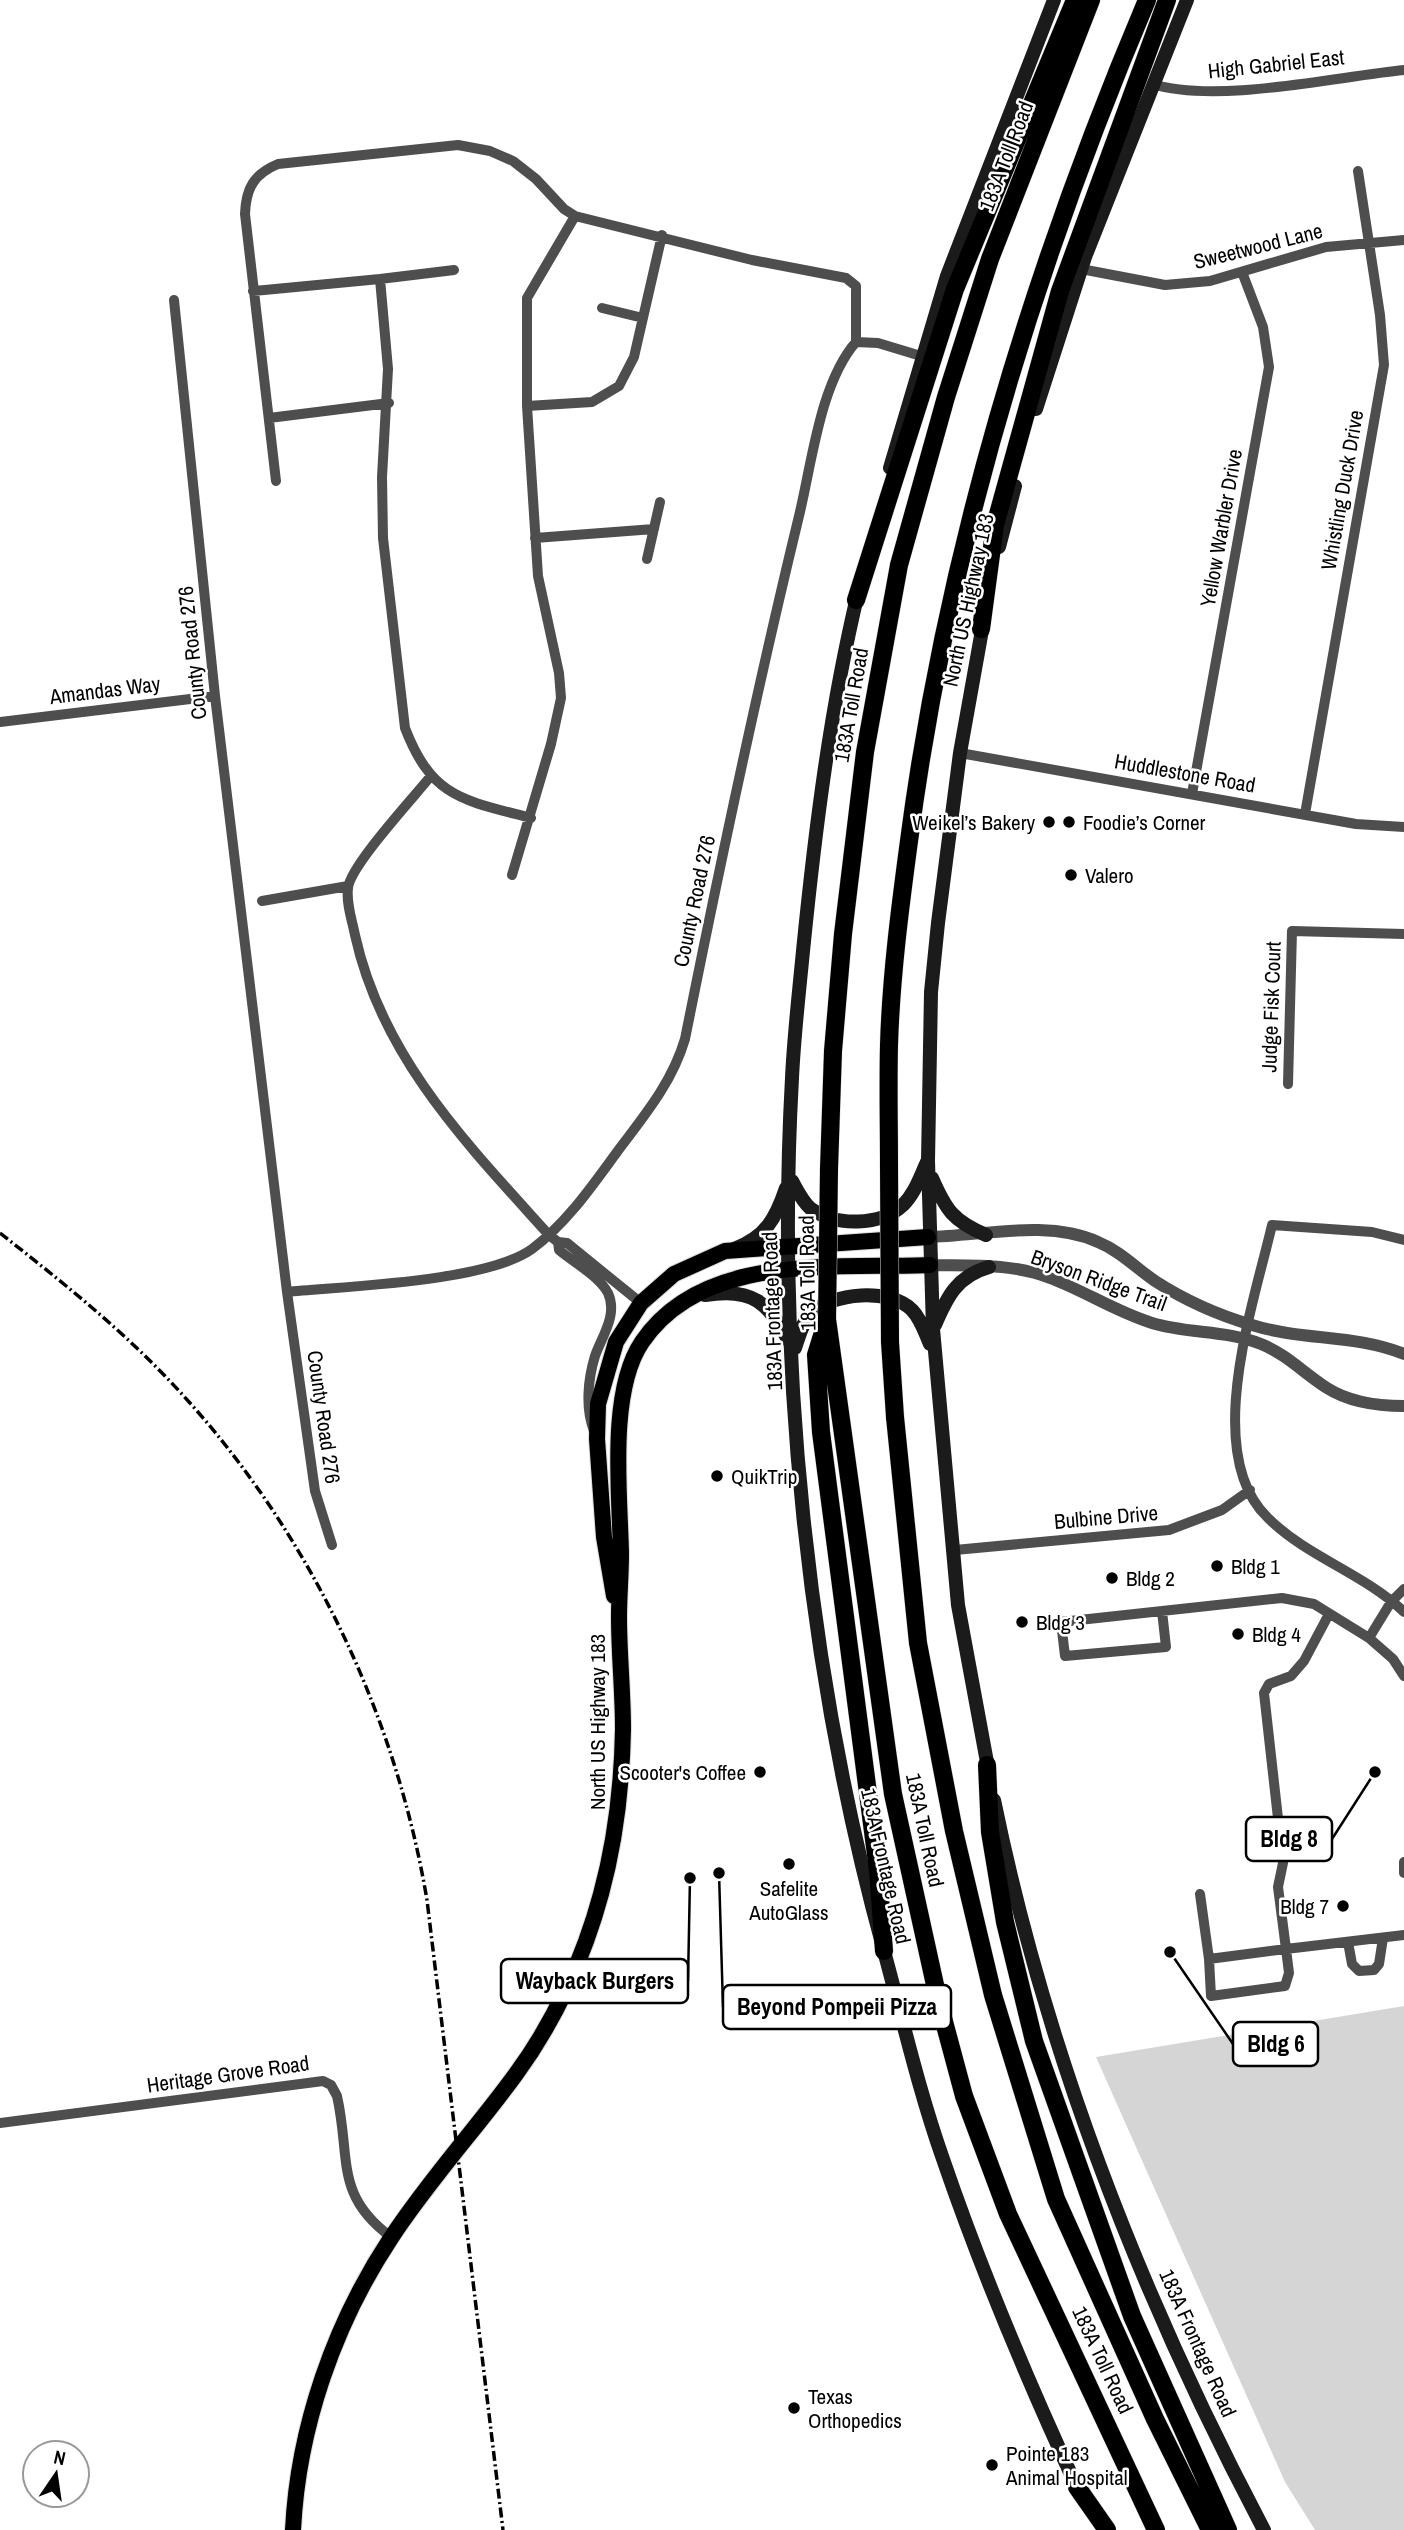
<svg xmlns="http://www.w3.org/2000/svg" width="1404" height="2530" viewBox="0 0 1404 2530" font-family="'Archivo Narrow',sans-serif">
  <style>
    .green { fill: #d5d5d5 }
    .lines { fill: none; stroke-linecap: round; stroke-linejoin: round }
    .primary-casing { stroke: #dbdbdb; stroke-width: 18 }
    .motorway-casing { stroke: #dbdbdb; stroke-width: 19 }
    .minor { stroke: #4e4e4e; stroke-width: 10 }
    .tertiary { stroke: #4e4e4e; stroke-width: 12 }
    .secondary { stroke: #1b1b1b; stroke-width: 14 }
    .primary { stroke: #000; stroke-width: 16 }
    .motorway { stroke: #000; stroke-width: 18 }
    .rail { stroke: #000; stroke-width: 3.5; stroke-dasharray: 10 3.5 2 3.5; stroke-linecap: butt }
    .motorway-bridge-casing { stroke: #dbdbdb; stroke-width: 19; stroke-linecap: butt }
    .motorway-bridge { stroke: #000; stroke-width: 18 }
    .poi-dot { fill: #000; stroke: #fff; stroke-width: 2.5 }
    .labels { text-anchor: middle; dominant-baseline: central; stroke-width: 5; stroke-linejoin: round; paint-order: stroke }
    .street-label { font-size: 21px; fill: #000; stroke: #fff }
    .poi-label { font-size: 21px; fill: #000; stroke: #fff; text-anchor: start }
    .leader { fill: none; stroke: #000; stroke-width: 2.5 }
    .callout-dot { fill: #000; stroke: #fff; stroke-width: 2.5 }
    .callout { fill: #fff; stroke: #000; stroke-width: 2.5 }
    .callout-label { font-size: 23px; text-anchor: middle; font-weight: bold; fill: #000 }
  </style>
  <rect width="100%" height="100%" fill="#fff"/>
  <path class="green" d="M 1404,2006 L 1404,2530 L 1315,2530 L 1285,2482 L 1096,2057 Z"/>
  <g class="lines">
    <defs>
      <path id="primary" d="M 614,1596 L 604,1537 L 597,1439 L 598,1404 L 616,1342 L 641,1303 L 674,1274 L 725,1251 L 928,1237
        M 293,2530 C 298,2428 334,2324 391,2238 C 429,2180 476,2129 516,2074 C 555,2021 584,1957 601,1894 C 616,1839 622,1786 623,1729 C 623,1692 619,1654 619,1617 C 619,1596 621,1575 621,1554 C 620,1495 608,1392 642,1342 C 703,1252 835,1269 930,1265"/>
      <path id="motorway" d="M 856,600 L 955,289 L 1075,0
        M 981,629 L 995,525 L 1060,291 L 1167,0
        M 889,1166 C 889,1126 888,1085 889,1045 C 891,977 900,908 909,841 C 947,550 1033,269 1147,0
        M 829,1169 L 833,1051 L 843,934 L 865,752 L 899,565 L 946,397 L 990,259 L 1091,0
        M 827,1319 L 893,1794 L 939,2003 L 964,2096 L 1008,2214 L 1156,2530
        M 825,1326 L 816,1355 L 821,1432 L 878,1870 L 884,1951
        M 895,1417 L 918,1643 L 954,1831 L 993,1995 L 1056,2199 L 1155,2419 L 1210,2530
        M 987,1765 L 990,1832 L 1005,1922 L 1034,2041 L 1132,2316 L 1228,2530
        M 1077,2487 L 1107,2530"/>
    </defs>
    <use href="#primary" class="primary-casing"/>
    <use href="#motorway" class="motorway-casing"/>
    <path class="minor" d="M 1152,84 C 1218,104 1334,77 1404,70
      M 1081,269 L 1165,285 L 1210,281 L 1326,247 L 1404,240
      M 380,279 L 454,270
      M 253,291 L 380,279 L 388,369 L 382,477 L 383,538 L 405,728 C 432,798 463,800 531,818
      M 174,300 L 215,696 L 287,1292 L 315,1491 L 332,1545
      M 602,308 L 643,318
      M 527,406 L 592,402 L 619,386 L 634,357 L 662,235
      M 269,418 L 389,403
      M 276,481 L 245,214 C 246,188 254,174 278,164 L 458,145 L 490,151 L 513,161 L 536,179 L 564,209 L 575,216 L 752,260 L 846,278 L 856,286 L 856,342
      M 535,538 L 654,529
      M 647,559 L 660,502
      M 0,722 L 215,696
      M 960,753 L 1356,824 L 1404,827
      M 430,777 C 414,797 350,866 348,888 C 346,903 352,920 355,935 C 382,1058 468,1145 549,1235 L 558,1242 L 567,1243 L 641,1303
      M 1192,794 L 1269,367 L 1263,327 L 1242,272
      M 1305,814 L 1384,365 L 1380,315 L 1358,171
      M 512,875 L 551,744 L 561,698 L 559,673 L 538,576 L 527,406 L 527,298 L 575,216
      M 262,901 L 348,886
      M 1288,1084 L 1292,931 L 1404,934
      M 1404,1240 L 1372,1232 L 1272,1225 C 1254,1303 1201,1454 1268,1518 C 1307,1557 1365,1574 1404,1612
      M 558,1242 L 559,1250 C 573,1262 599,1276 608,1293 C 618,1315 602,1336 595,1356 C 588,1379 585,1408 594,1431
      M 287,1292 C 348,1286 486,1282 532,1249 C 566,1224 592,1186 617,1152 C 644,1116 672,1083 685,1039 C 720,864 757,689 799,516 C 812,463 820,383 856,342 L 878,343 L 921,356
      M 955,1550 L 1169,1530 L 1222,1510 L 1250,1490
      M 1162,1611 L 1166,1647 L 1065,1656 L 1061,1622 L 1282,1598 L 1314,1604 L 1369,1638 L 1391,1602 L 1404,1589
      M 1329,1614 L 1304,1661 L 1291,1676 L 1269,1684 L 1264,1693 L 1283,1863 L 1278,1887 L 1286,1949 L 1404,1935
      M 1369,1638 L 1393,1659 L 1404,1676
      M 1404,1862 L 1404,1873
      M 1200,1894 L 1209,1959 L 1286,1949 L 1289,1973 L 1285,1986 L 1211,1996 L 1209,1959
      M 1348,1942 L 1352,1964 L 1359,1971 L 1374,1970 L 1379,1964 L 1383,1938
      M 0,2123 L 323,2081 L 331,2085 L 337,2096 C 351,2158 334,2195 391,2237"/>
    <path class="tertiary" d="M 928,1237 C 982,1236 1047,1219 1098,1242 C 1120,1251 1136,1268 1155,1281 C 1186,1301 1218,1315 1252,1325 C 1303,1341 1354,1334 1404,1354
      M 930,1265 C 969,1266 1013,1263 1050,1278 C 1085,1291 1116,1312 1152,1323 C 1188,1334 1226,1330 1261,1344 C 1286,1354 1305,1374 1327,1388 C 1349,1402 1379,1406 1404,1406"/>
    <path class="secondary" d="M 1036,409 L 1085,257 L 1187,0
      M 890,468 L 947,276 L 1054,0
      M 999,547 L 1015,486
      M 858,593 C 830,710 815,831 803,951 C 799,993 794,1035 792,1078 C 776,1364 808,1675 884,1951 C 903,2021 919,2091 943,2159 C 982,2273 1029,2384 1080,2494
      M 984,619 L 960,753 L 938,923 L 931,992 L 928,1161 L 933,1329 L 958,1605 L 989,1773
      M 932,1178 C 946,1210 953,1221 986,1235
      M 792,1181 C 797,1190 802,1201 810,1208 C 835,1227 881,1226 903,1205 C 915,1193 920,1177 927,1162
      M 734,1249 C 766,1237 776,1218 786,1188
      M 705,1295 C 754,1287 768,1303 790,1343
      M 935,1325 C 947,1297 957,1276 989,1267
      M 795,1348 C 799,1337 802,1322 811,1314 C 831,1292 891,1288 912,1310 C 921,1319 925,1333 930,1344
      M 994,1800 C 1046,2054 1143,2301 1264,2530"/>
    <use href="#primary" class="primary"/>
    <use href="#motorway" class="motorway"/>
    <path class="rail" d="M 0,1233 C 57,1278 114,1323 165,1376 C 302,1518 394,1705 427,1900 L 503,2530"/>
    <defs>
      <path id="motorway-bridge" d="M 889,1166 L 890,1342 L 895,1417
        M 827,1319 L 829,1169"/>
    </defs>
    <use href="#motorway-bridge" class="motorway-bridge-casing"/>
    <use href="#motorway-bridge" class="motorway-bridge"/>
  </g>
  <g class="poi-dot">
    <circle cx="1049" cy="822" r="7"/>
    <circle cx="1069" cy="822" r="7"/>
    <circle cx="1071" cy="875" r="7"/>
    <circle cx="717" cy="1476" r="7"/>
    <circle cx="1217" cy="1566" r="7"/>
    <circle cx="1112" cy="1578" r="7"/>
    <circle cx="1022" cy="1622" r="7"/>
    <circle cx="1238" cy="1634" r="7"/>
    <circle cx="760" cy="1772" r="7"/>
    <circle cx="789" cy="1864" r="7"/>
    <circle cx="1343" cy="1906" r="7"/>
    <circle cx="794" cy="2408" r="7"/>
    <circle cx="992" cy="2465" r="7"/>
  </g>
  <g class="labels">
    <g class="street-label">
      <text transform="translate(1276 64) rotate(-6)">High Gabriel East</text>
      <text transform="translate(1006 156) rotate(-69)">183A Toll Road</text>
      <text transform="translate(1258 246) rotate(-14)">Sweetwood Lane</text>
      <text transform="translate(1342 490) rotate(-80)">Whistling Duck Drive</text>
      <text transform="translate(1221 528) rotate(-80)">Yellow Warbler Drive</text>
      <text transform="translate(968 600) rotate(-78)">North US Highway 183</text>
      <text transform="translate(192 653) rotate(-96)">County Road 276</text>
      <text transform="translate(105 690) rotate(-7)">Amandas Way</text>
      <text transform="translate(851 705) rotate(-80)">183A Toll Road</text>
      <text transform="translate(1185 773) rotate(10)">Huddlestone Road</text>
      <text transform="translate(694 901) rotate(-78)">County Road 276</text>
      <text transform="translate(1271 1007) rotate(-88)">Judge Fisk Court</text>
      <text transform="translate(807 1273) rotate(-91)">183A Toll Road</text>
      <text transform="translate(1099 1280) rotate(20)">Bryson Ridge Trail</text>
      <text transform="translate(772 1311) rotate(-92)">183A Frontage Road</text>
      <text transform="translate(324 1417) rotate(82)">County Road 276</text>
      <text transform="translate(1106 1517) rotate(-5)">Bulbine Drive</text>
      <text transform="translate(597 1722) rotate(-90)">North US Highway 183</text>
      <text transform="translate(925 1830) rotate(78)">183A Toll Road</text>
      <text transform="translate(886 1866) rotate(77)">183A Frontage Road</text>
      <text transform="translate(228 2074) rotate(-8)">Heritage Grove Road</text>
      <text transform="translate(1198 2343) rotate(66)">183A Frontage Road</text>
      <text transform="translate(1103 2360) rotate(65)">183A Toll Road</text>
    </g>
    <g class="poi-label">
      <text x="1035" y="822" text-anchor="end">Weikel’s Bakery</text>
      <text x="1083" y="822">Foodie’s Corner</text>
      <text x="1085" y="875">Valero</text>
      <text x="731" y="1476">QuikTrip</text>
      <text x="1231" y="1566">Bldg 1</text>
      <text x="1126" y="1578">Bldg 2</text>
      <text x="1036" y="1622">Bldg 3</text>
      <text x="1252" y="1634">Bldg 4</text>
      <text x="746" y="1772" text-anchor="end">Scooter's Coffee</text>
      <text x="789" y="1888" text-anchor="middle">Safelite<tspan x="789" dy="24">AutoGlass</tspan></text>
      <text x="1329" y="1906" text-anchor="end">Bldg 7</text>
      <text x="808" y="2396">Texas<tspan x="808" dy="24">Orthopedics</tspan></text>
      <text x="1006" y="2453">Pointe 183<tspan x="1006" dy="24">Animal Hospital</tspan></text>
    </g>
  </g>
  <path class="leader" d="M1375 1772L1332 1839M690 1878L688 1981M719 1873L723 2007M1170 1952L1233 2044"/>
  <g class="callout-dot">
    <circle cx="1375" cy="1772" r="7"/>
    <circle cx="690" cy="1878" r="7"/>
    <circle cx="719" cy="1873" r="7"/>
    <circle cx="1170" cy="1952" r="7"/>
  </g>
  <g class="callout">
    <rect x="1246" y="1817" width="86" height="44" rx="7"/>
    <rect x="501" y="1959" width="187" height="44" rx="7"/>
    <rect x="723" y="1985" width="228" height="44" rx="7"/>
    <rect x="1233" y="2022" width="85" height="44" rx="7"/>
  </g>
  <g class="callout-label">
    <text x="1289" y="1847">Bldg 8</text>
    <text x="595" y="1989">Wayback Burgers</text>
    <text x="837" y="2015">Beyond Pompeii Pizza</text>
    <text x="1276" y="2052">Bldg 6</text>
  </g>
  <g transform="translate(56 2474) rotate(13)"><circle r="33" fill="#ffffff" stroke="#999999" stroke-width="2"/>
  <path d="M0-5L12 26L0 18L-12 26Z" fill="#000000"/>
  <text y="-10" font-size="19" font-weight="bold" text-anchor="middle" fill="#000000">N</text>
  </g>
</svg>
